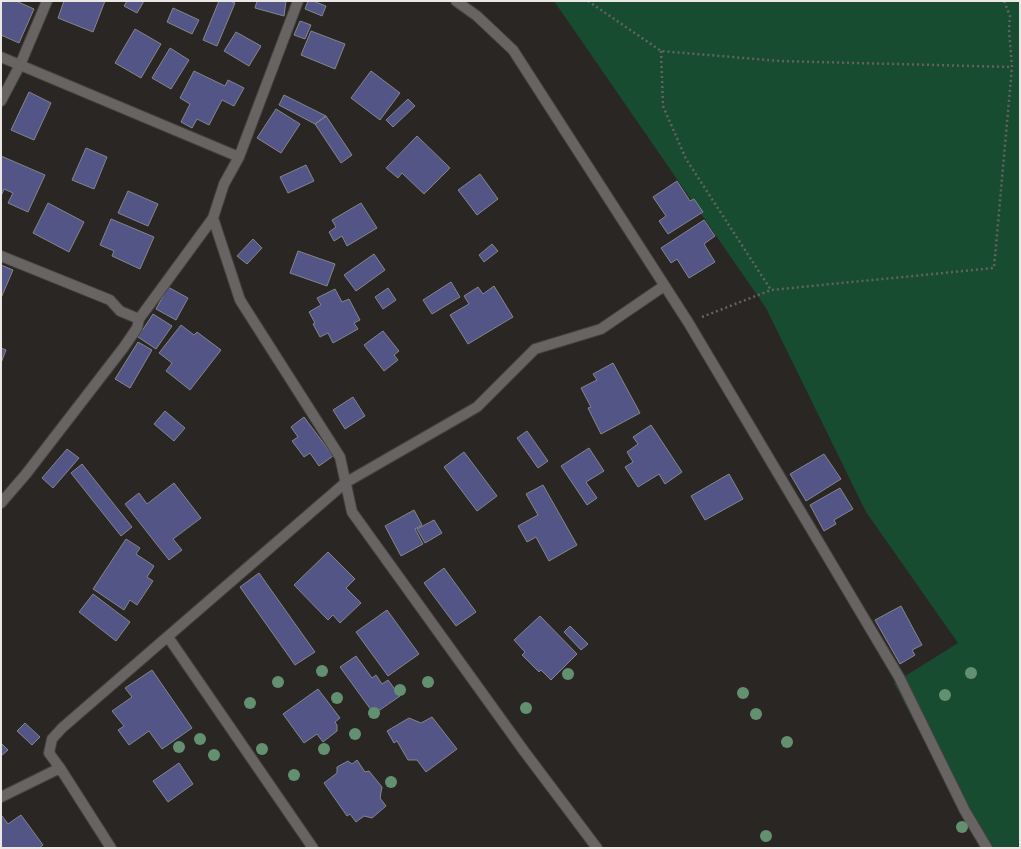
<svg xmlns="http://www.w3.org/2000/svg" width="1021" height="849" viewBox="0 0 1021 849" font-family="Karla,sans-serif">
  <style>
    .green { fill: #184c30 }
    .building { fill: #525586; stroke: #85868b }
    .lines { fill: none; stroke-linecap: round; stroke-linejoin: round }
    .minor-casing { stroke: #45413e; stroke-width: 12 }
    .path { stroke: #666260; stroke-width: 2.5; stroke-dasharray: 2 3; stroke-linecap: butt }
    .minor { stroke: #676463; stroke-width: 10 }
    .tree { fill: #649072 }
  </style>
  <rect width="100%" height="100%" fill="#2a2623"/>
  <path class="green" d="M 554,1 L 1020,1 L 1020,848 L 980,848 L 894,683 L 958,643 L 866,512 L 766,308 Z"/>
  <path class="building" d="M 1,1 L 16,1 L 34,9 L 19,43 L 1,35 Z
    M 64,1 L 105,1 L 93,32 L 58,18 Z
    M 127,1 L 144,1 L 137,13 L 124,6 Z
    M 219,1 L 229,1 L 235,3 L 217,46 L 203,40 Z
    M 257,1 L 286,1 L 284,16 L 255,8 Z
    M 308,1 L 313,1 L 326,6 L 322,16 L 305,9 Z
    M 173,8 L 199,20 L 192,34 L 167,22 Z
    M 300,21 L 311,25 L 305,39 L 294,35 Z
    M 135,29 L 161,44 L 141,78 L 115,63 Z
    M 311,31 L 345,44 L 335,69 L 301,55 Z
    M 236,32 L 261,46 L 249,66 L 224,51 Z
    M 170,48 L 189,60 L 171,89 L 152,78 Z
    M 194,71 L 225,86 L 228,80 L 244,88 L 234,106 L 222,100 L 209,125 L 197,119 L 192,128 L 181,122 L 190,104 L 180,98 Z
    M 371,71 L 400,93 L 380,120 L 351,98 Z
    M 29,92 L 51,103 L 34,140 L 11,130 Z
    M 284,95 L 326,116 L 315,124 L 279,105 Z
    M 408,99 L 415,106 L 393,127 L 386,120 Z
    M 276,109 L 300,124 L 281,153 L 257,138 Z
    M 326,116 L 352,155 L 341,163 L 315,124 Z
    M 417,136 L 450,168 L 424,194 L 402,173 L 398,178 L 386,168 Z
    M 86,148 L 107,157 L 94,189 L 72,180 Z
    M 1,156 L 45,175 L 28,212 L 8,203 L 13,193 L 4,189 L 1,196 Z
    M 306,165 L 314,181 L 288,193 L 280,177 Z
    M 480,174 L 498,199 L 477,215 L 458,190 Z
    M 677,181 L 690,201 L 694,199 L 703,212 L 668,234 L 659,221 L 666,216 L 653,197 Z
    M 128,191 L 158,204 L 148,226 L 118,213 Z
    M 48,203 L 84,222 L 69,252 L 33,233 Z
    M 361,203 L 377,228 L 347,246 L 342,236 L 334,241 L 329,232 L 336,227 L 332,220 Z
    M 111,219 L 154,237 L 140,269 L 112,256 L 114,251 L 100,245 Z
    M 704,220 L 715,236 L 704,244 L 715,262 L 689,278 L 677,259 L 671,263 L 661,248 Z
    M 253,239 L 262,248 L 247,264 L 237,256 Z
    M 492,244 L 498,251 L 484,262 L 479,255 Z
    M 298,251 L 335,264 L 327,286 L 290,273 Z
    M 374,254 L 385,270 L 356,291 L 344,275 Z
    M 1,265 L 13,270 L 1,298 Z
    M 451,282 L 460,297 L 432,314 L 423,300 Z
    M 494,286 L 513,317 L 468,344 L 450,315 L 469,304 L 464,296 L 478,287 L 483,294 Z
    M 168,287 L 188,298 L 176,320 L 156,309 Z
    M 388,288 L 396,300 L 383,309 L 375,297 Z
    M 335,289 L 342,302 L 349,299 L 360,320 L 354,323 L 358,329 L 333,343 L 328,333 L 320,337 L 313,324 L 315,323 L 309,312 L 321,305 L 317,298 Z
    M 153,314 L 172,326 L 156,349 L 138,337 Z
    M 181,325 L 194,335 L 197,332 L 221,350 L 190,390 L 166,371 L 172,363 L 159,353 Z
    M 383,331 L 399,351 L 394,355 L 398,360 L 384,371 L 364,345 Z
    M 138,342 L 152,350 L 130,388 L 115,379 Z
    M 1,348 L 6,350 L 1,363 Z
    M 613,363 L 640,413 L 601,434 L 588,408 L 591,407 L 581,388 L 597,380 L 593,374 Z
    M 353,397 L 365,416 L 345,429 L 333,410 Z
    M 165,411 L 185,428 L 174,441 L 154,424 Z
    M 304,417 L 333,456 L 319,466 L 310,453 L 304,457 L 292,441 L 298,437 L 291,427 Z
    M 651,425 L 682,472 L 665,484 L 659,474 L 638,487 L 625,467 L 633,462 L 627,452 L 638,444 L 633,437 Z
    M 527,431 L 548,461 L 538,468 L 517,438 Z
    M 589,448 L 604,471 L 586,482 L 597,498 L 587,505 L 561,466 Z
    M 67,449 L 79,458 L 53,488 L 42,478 Z
    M 464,452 L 497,496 L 477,511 L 444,467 Z
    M 824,454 L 841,479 L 806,501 L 790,474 Z
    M 82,464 L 132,527 L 121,536 L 71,473 Z
    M 729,474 L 743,499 L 705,520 L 691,496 Z
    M 174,483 L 201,518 L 173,539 L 182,550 L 169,560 L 125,504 L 139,493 L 147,504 Z
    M 543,485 L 577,545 L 549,561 L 536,537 L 527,542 L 518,526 L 538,515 L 526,494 Z
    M 840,488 L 853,509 L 834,520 L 836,524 L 824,531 L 810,505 Z
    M 414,510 L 422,525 L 415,529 L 423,544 L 401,556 L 385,526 Z
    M 434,520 L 442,533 L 425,543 L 417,529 Z
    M 126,539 L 140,548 L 136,554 L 154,566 L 147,577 L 153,581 L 137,605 L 130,600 L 124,610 L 93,589 Z
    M 328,552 L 355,579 L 346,588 L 361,603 L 340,623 L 333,615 L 328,620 L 294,585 Z
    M 444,568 L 476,612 L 456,626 L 424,583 Z
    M 259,573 L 315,652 L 295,665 L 240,587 Z
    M 93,594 L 130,622 L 116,641 L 79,612 Z
    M 901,606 L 922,645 L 912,650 L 915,655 L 900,664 L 875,620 Z
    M 387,610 L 419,654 L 388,676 L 356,632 Z
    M 540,616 L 577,654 L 551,680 L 541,670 L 539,672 L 522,655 L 525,652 L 514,640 Z
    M 570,626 L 588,644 L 581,650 L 564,632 Z
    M 356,656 L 372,678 L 376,675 L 382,684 L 388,680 L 400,696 L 374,714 L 340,667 Z
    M 152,670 L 192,728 L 162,749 L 149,731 L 129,745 L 118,730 L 124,726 L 112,711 L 132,697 L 125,688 Z
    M 318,689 L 340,718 L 335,722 L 337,725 L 337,731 L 323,742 L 317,734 L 304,743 L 283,714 Z
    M 432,717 L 457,749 L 426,772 L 417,760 L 408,760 L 397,741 L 394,743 L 387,731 L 409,718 L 421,723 Z
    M 25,723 L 40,737 L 32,745 L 17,731 Z
    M 1,743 L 8,750 L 1,756 Z
    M 357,760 L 365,772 L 369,771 L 382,787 L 380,798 L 386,806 L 372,818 L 364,816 L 356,822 L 350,814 L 347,816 L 324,783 L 337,773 L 337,767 L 348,761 L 352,764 Z
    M 179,763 L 193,784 L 168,802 L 153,781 Z
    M 21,815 L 43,845 L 39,848 L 1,848 L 1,817 L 2,816 L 8,824 Z"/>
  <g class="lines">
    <defs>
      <path id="minor" d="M 456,1 L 477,16 L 513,50 L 688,322 L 899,677 L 965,811 L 987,848
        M 1,57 L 239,157 L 298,1
        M 1,101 L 20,65 L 47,1
        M 213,218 L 240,300 L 340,457 L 352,512 L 524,751 L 597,848
        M 1,256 L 110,300 L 120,311 L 139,319 L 137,328 L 124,347 L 26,474 L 1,503
        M 139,319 L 213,218 L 224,184 L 239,157
        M 168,637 L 313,848
        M 60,768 L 111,848
        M 1,797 L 60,768 L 49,753 L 52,739 L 62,728 L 345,483 L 477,407 L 535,349 L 601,329 L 664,286"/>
    </defs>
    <use href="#minor" class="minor-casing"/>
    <path class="path" d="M 588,1 L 661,51 L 779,61 L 1012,67
      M 661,51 L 663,106 L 686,159 L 771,290
      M 702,317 L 771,290 L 994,268 L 1012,67 L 1009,30 L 1010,16 L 1004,1"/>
    <use href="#minor" class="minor"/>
  </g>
  <g class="tree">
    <circle cx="322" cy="671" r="6"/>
    <circle cx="971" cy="673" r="6"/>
    <circle cx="568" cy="674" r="6"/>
    <circle cx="278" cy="682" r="6"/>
    <circle cx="428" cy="682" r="6"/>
    <circle cx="400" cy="690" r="6"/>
    <circle cx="743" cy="693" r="6"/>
    <circle cx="945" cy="695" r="6"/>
    <circle cx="337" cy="698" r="6"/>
    <circle cx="250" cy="703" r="6"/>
    <circle cx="526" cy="708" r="6"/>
    <circle cx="374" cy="713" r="6"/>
    <circle cx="756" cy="714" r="6"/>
    <circle cx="355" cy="734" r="6"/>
    <circle cx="200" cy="739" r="6"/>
    <circle cx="787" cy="742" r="6"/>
    <circle cx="179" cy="747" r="6"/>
    <circle cx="262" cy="749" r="6"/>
    <circle cx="324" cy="749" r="6"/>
    <circle cx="214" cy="755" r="6"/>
    <circle cx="294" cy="775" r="6"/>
    <circle cx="391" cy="782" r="6"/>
    <circle cx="962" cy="827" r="6"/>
    <circle cx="766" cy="836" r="6"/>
  </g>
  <rect width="1021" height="849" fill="none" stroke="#eae7e5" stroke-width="4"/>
</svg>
